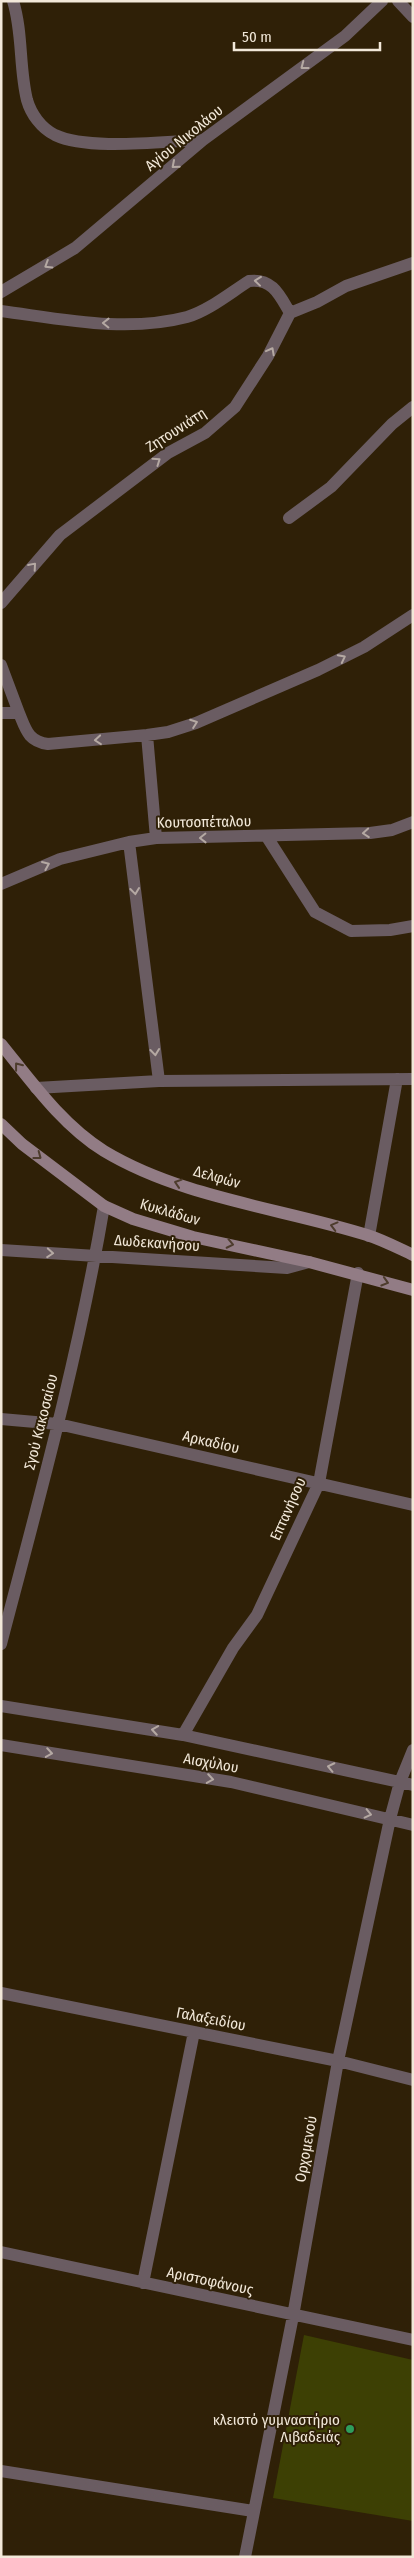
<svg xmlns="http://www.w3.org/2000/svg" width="414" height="2558" viewBox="0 0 414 2558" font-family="'Fira Sans Condensed',sans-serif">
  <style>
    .green { fill: #3d4004 }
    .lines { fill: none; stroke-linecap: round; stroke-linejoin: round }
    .street { stroke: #6a5c62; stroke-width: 12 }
    .secondary { stroke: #927c85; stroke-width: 12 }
    .oneway { stroke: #b5a9a3 }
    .oneway2 { stroke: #4d3c2d }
    .leisure-dot { fill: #2e9e5b; stroke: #2f2007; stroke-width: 2 }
    .labels { text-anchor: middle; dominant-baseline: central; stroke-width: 4; stroke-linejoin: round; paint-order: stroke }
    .street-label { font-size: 15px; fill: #f2e8d9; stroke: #2f2007 }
    .poi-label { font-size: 15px; fill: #f2e8d9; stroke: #2f2007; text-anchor: end }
  </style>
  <rect width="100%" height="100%" fill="#2f2007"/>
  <path class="green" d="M 304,2335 L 413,2360 L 413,2521 L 273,2498 Z"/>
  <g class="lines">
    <path class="street" d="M 13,1 C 23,33 19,68 27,100 C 31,114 41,128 55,135 C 89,151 164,141 203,140
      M 398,1 L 413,17
      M 1,292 L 75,248 L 203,140 L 345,36 L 382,1
      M 1,311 C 62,319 126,333 187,317 C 208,311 230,293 249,281 C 273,278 280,296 290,313
      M 289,518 L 331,487 L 392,424 L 413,407
      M 1,603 L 60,535 L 168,453 L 205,433 L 235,407 L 268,356 L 290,313 L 317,302 L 346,286 L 413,263
      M 1,665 L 19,713
      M 1,713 L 19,713 C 26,730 28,741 48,744 L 147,735 L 168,732 L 196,723 L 318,670 L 364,647 L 413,615
      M 147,735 L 156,838
      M 267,837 L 315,912 L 351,931 L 390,930 L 413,926
      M 129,842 L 159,1081
      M 1,884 L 60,859 L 129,842 L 156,838 L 370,833 L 392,830 L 413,822
      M 36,1088 L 159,1081 L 413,1079
      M 369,1236 L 397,1079
      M 1,1250 L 287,1268 L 309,1262
      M 1,1419 L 58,1424 L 413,1505
      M 1,1644 C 39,1499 79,1354 104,1206
      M 1,1706 L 183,1735 L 413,1785
      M 183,1735 L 233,1648 L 257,1615 L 319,1483 L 358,1273
      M 1,1745 L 231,1782 L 413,1825
      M 1,1993 L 338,2061 L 413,2080
      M 1,2252 L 413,2340
      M 143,2283 L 194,2032
      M 1,2471 L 253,2511
      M 245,2557 L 293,2316 L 338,2061 L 390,1819 L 400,1782 L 413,1750"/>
    <path class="secondary" d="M 1,1044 C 31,1081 62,1125 104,1151 C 182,1198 281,1208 367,1235 C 383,1240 398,1248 413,1255
      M 1,1124 L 22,1144 L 104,1206 L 133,1219 L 193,1237 L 309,1262 L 413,1290"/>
  </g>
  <defs><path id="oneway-chevron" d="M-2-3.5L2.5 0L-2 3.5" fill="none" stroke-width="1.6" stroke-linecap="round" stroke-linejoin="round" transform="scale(1.25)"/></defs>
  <g class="oneway">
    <use href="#oneway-chevron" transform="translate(304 66) rotate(143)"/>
    <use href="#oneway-chevron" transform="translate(175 165) rotate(139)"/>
    <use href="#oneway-chevron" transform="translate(48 265) rotate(148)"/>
    <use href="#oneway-chevron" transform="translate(258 281) rotate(-174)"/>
    <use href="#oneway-chevron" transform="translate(106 323) rotate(-179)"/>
    <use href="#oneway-chevron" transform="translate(271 351) rotate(-62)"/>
    <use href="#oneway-chevron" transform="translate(157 461) rotate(-35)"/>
    <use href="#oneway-chevron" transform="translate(33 566) rotate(-49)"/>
    <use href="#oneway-chevron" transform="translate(342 658) rotate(-27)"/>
    <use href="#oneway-chevron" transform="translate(194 723) rotate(-20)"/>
    <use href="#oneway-chevron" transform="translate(98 740) rotate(175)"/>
    <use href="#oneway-chevron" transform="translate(366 833) rotate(176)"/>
    <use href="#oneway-chevron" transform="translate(203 838) rotate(179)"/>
    <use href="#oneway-chevron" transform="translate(46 865) rotate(-23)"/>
    <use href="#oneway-chevron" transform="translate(135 891) rotate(83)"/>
    <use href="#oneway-chevron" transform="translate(155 1052) rotate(84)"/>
    <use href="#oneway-chevron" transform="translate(50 1253) rotate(4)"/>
    <use href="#oneway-chevron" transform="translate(155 1730) rotate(-171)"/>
    <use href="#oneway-chevron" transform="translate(49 1753) rotate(9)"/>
    <use href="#oneway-chevron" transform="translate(331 1767) rotate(-168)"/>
    <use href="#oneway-chevron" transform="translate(210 1779) rotate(9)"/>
    <use href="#oneway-chevron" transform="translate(368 1814) rotate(13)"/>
  </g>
  <g class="oneway2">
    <use href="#oneway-chevron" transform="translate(18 1066) rotate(-128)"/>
    <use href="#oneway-chevron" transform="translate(38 1156) rotate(37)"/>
    <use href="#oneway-chevron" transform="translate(178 1183) rotate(-162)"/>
    <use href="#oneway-chevron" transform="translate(334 1226) rotate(-165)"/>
    <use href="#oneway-chevron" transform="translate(230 1244) rotate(12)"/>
    <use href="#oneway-chevron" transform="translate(385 1282) rotate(17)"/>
  </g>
  <circle class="leisure-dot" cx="350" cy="2429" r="5"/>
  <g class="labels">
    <g class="street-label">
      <text transform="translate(184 138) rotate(-39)">Αγίου Νικολάου</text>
      <text transform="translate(176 430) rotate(-33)">Ζητουνιάτη</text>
      <text transform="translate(204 822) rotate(-1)">Κουτσοπέταλου</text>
      <text transform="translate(217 1177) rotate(16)">Δελφών</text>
      <text transform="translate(170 1212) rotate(16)">Κυκλάδων</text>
      <text transform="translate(157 1243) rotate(4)">Δωδεκανήσου</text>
      <text transform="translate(41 1422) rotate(-76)">Σγού Κακοσαίου</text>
      <text transform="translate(211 1442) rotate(13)">Αρκαδίου</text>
      <text transform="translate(288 1509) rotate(-66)">Επτανήσου</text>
      <text transform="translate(211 1763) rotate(10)">Αισχύλου</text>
      <text transform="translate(211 2019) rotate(11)">Γαλαξειδίου</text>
      <text transform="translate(306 2149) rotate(-80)">Ορχομενού</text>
      <text transform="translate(210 2281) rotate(12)">Αριστοφάνους</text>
    </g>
    <g class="poi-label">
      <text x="340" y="2420">κλειστό γυμναστήριο<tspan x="340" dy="17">Λιβαδειάς</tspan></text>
    </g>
  </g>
  <rect width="414" height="2558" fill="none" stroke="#f2e8d9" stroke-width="5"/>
  <path d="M234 42v8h146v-8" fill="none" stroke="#f2e8d9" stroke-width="2.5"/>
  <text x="242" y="42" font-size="15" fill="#f2e8d9" stroke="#2f2007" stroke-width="4" paint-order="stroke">50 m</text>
</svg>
